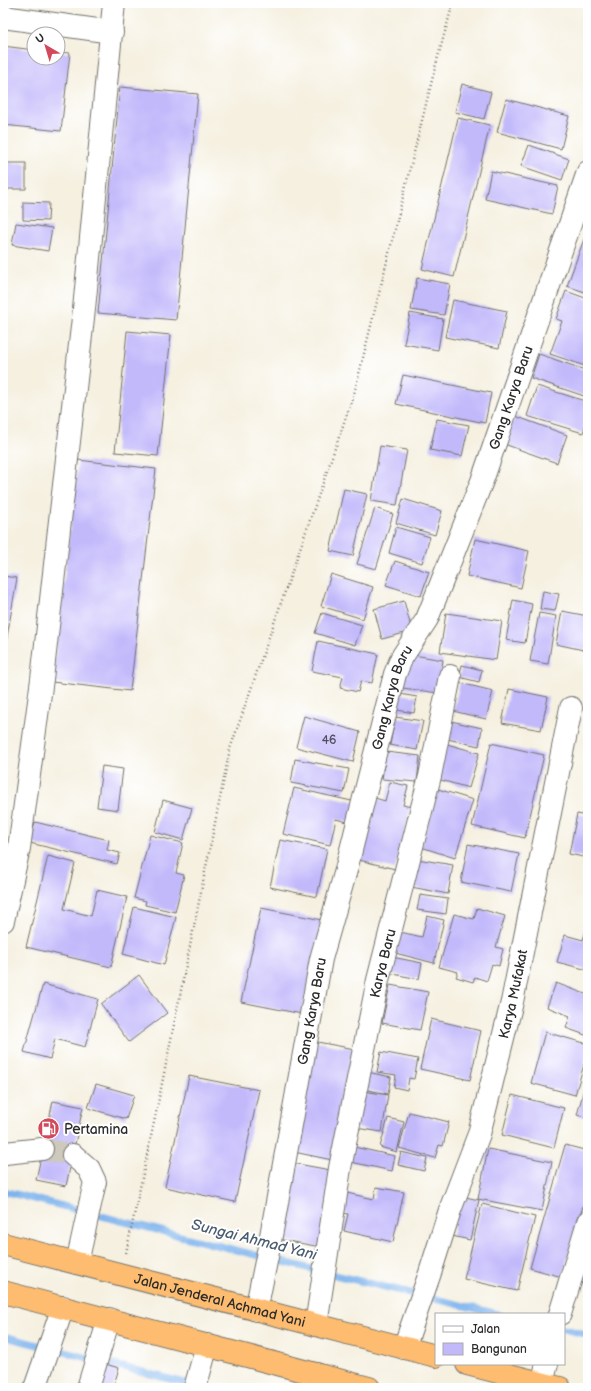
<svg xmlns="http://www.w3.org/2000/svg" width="591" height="1391" viewBox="0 0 591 1391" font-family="'Balsamiq Sans',sans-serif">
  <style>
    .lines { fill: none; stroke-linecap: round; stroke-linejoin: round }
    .stream { stroke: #7eb4ed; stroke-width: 7 }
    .building { fill: #c2b9fb }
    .minor-tunnel { stroke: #cdc9bc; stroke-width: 22; stroke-dasharray: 22 11; stroke-linecap: butt }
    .minor-casing { stroke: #72706a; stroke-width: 24 }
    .highway-casing { stroke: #72706a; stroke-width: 24 }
    .path { stroke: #72706a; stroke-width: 2.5; stroke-dasharray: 1 3; stroke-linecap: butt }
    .minor { stroke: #fff; stroke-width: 22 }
    .highway { stroke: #fdbc6f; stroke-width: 22 }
    .labels { text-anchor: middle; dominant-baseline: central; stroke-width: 4; stroke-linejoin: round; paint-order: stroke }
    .number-label { font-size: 12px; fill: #514e5f }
    .street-label { font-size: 14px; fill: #2b2b2b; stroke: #fff }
    .poi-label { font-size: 14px; fill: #2b2b2b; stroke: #fff; text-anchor: start }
    .water-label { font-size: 15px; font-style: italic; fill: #485b6f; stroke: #fff }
  </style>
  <rect width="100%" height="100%" fill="#fff"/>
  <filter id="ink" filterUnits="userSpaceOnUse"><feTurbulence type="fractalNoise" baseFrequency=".025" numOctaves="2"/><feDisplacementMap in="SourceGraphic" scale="8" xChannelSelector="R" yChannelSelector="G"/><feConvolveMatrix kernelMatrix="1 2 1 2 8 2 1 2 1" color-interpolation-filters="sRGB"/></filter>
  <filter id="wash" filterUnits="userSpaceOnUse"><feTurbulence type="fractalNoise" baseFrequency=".012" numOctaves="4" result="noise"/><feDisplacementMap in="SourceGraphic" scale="16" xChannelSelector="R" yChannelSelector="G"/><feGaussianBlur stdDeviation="0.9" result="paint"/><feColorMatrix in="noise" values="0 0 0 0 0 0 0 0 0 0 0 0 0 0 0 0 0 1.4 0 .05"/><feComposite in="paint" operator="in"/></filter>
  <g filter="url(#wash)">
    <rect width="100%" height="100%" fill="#f5f0e0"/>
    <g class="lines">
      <path class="stream" d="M 3,1191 L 339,1276 L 498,1314
        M 564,1329 L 588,1335
        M 3,1336 L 193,1385"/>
    </g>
    <g id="blocks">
      <path class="building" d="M 3,46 L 34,50 L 34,58 L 58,58 L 58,52 L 70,53 L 61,131 L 3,125 Z
        M 462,84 L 491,92 L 484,119 L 455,112 Z
        M 120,87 L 198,94 L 176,320 L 98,313 Z
        M 506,99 L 569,116 L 561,149 L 497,132 Z
        M 458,118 L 490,125 L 454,277 L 422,269 Z
        M 529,145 L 569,159 L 562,180 L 521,166 Z
        M 7,163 L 26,163 L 26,189 L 7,189 Z
        M 491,171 L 558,186 L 552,214 L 485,199 Z
        M 23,202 L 49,203 L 48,221 L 23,220 Z
        M 16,223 L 52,228 L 48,251 L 12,245 Z
        M 588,228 L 588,293 L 567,286 Z
        M 417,278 L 450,284 L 444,315 L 411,310 Z
        M 566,291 L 588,299 L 588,367 L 550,354 L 562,321 L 556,319 Z
        M 453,300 L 507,311 L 499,348 L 445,337 Z
        M 410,313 L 443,319 L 438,350 L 404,344 Z
        M 127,331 L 171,335 L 158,456 L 115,452 Z
        M 539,354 L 588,371 L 588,384 L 584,396 L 531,378 Z
        M 403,375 L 491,393 L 485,423 L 396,404 Z
        M 537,386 L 588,402 L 588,417 L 583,433 L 527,416 Z
        M 515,416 L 567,435 L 557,463 L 504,444 Z
        M 437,419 L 469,425 L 462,456 L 430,450 Z
        M 380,446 L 407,450 L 397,505 L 371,501 Z
        M 78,460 L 156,469 L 130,691 L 52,682 Z
        M 344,489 L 367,494 L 353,556 L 330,551 Z
        M 403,499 L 442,511 L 435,535 L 396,523 Z
        M 375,508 L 393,514 L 376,569 L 357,564 Z
        M 396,527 L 430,537 L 422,563 L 389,553 Z
        M 475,539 L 529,551 L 521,588 L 467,576 Z
        M 395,561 L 429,572 L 421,596 L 386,585 Z
        M 331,574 L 373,587 L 363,619 L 321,606 Z
        M 3,576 L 17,578 L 4,655 L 3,655 Z
        M 543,591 L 559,594 L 555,611 L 540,609 Z
        M 513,600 L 532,604 L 525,643 L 506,640 Z
        M 404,601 L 412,631 L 382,639 L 374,609 Z
        M 562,611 L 588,616 L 588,651 L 556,644 Z
        M 322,613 L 362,625 L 355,645 L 315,633 Z
        M 446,613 L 502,621 L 496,660 L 440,652 Z
        M 539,613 L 556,616 L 548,664 L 530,661 Z
        M 318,641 L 378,654 L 372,683 L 361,681 L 358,692 L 340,688 L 343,677 L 312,671 Z
        M 408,654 L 443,660 L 438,693 L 403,688 Z
        M 462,665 L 482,670 L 479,682 L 459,677 Z
        M 460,683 L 493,691 L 486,719 L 453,711 Z
        M 509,689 L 548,697 L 541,730 L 502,723 Z
        M 400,694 L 417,697 L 414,713 L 397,710 Z
        M 304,716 L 360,732 L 353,762 L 296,747 Z
        M 395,717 L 423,721 L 417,750 L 390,745 Z
        M 451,721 L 482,728 L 479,746 L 447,739 Z
        M 491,743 L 544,755 L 525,838 L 472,826 Z
        M 447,744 L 479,753 L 469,788 L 437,779 Z
        M 386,752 L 420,756 L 417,782 L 382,779 Z
        M 295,759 L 349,769 L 344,793 L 291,783 Z
        M 102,766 L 123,769 L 118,810 L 97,807 Z
        M 390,782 L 408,786 L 403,805 L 411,807 L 395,869 L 359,860 L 375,798 L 385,801 Z
        M 294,788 L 356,802 L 351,823 L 336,819 L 330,845 L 283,834 Z
        M 438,789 L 473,800 L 455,858 L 421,847 Z
        M 163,800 L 192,808 L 183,840 L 155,832 Z
        M 577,814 L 588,816 L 588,858 L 569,854 Z
        M 35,822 L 109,840 L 107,850 L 120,853 L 117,864 L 30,843 Z
        M 150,835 L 183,843 L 176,873 L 184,875 L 175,912 L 145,905 L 146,901 L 134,898 Z
        M 280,840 L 327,849 L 317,897 L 270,887 Z
        M 468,844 L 519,854 L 511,892 L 461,882 Z
        M 48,856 L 75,863 L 64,909 L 91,916 L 97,890 L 127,897 L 111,967 L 26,947 Z
        M 417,859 L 453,865 L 448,894 L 411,887 Z
        M 420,895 L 448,899 L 446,914 L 417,910 Z
        M 134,907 L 176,917 L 164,965 L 123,954 Z
        M 261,908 L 322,920 L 302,1014 L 241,1002 Z
        M 477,908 L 505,916 L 496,947 L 503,949 L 499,966 L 492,964 L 487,981 L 475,977 L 473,982 L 456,977 L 458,972 L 439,967 L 454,914 L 474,919 Z
        M 427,916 L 444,920 L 434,963 L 395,953 L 400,932 L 422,937 Z
        M 587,927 L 588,927 L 588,970 L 557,962 L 565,935 L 583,940 Z
        M 392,957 L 422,963 L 419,979 L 388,973 Z
        M 139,975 L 167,1013 L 129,1042 L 101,1004 Z
        M 556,983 L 588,995 L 588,1036 L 566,1028 L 570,1016 L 547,1007 Z
        M 43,984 L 98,999 L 85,1047 L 55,1039 L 50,1059 L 24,1052 Z
        M 390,985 L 428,992 L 420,1030 L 382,1023 Z
        M 431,1019 L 481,1031 L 470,1080 L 420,1069 Z
        M 545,1032 L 588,1044 L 588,1051 L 575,1095 L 531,1083 Z
        M 312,1041 L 360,1050 L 337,1161 L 289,1151 Z
        M 381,1052 L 418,1059 L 414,1079 L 409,1078 L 407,1090 L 394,1087 L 396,1075 L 377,1072 Z
        M 367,1072 L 391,1077 L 388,1094 L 363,1089 Z
        M 588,1075 L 588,1118 L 577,1115 Z
        M 189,1076 L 259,1090 L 235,1202 L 165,1187 Z
        M 96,1084 L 134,1095 L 126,1119 L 88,1108 Z
        M 363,1091 L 388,1095 L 382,1132 L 356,1128 Z
        M 512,1095 L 564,1108 L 554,1148 L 502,1135 Z
        M 53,1101 L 83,1107 L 66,1186 L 36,1180 Z
        M 409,1112 L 449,1122 L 443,1146 L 439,1145 L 435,1158 L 399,1148 Z
        M 388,1118 L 404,1122 L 397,1152 L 380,1147 Z
        M 565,1145 L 588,1151 L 588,1189 L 562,1277 L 530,1268 Z
        M 354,1147 L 395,1156 L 392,1171 L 351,1162 Z
        M 488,1149 L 552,1162 L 542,1211 L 478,1199 Z
        M 401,1152 L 427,1158 L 424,1171 L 398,1165 Z
        M 292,1163 L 336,1171 L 321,1247 L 277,1239 Z
        M 376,1187 L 404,1192 L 393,1242 L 344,1231 L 348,1214 L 342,1213 L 347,1193 L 374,1199 Z
        M 461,1196 L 479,1200 L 470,1240 L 452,1236 Z
        M 482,1204 L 535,1217 L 517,1291 L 464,1279 Z
        M 588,1242 L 588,1284 L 576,1281 Z
        M 102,1363 L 119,1368 L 113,1388 L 95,1388 Z"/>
    </g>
  </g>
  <g filter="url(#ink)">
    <use href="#blocks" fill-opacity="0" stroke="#72706a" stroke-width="1"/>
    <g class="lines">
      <path class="minor-tunnel" d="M 42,1149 L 73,1155"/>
      <defs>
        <g id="minor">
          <path d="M 3,17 L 112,32"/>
          <path d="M 3,921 L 19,848 L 42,679 L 84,309 L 114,3"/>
          <path d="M 3,1154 L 5,1153 L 42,1149"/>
          <path d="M 73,1155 L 89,1169 L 95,1182 L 77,1263"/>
          <path id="s1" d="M 256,1310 L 269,1247 L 321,959 L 346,870 L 395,674 L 402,657 L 427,619 L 482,481 L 588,172"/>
          <path d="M 560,1314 L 588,1222"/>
          <path id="s2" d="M 316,1325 L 340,1168 L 378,980 L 430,776 L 450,676"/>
          <path id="s3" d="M 404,1348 L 430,1273 L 450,1210 L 479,1134 L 512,1002 L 571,708"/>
          <path d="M 542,1383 L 547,1364"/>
          <path d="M 35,1388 L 63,1307"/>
          <path d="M 88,1388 L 109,1319"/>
          <path d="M 195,1388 L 207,1345"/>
          <path d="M 312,1388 L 316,1374"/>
        </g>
        <g id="highway">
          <path id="s4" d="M 3,1244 L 436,1356"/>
          <path d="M 3,1292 L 369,1388"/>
          <path d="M 467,1364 L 560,1388"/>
        </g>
      </defs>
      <use href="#minor" class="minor-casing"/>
      <use href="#highway" class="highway-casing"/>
      <path class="path" d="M 126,1253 L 155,1118 L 230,749 L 354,394 L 436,64 L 453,3"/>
      <use href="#minor" class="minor"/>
      <use href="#highway" class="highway"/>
    </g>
  </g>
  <defs>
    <symbol id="fuel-disc" viewBox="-11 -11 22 22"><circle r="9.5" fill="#d1495b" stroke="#fff"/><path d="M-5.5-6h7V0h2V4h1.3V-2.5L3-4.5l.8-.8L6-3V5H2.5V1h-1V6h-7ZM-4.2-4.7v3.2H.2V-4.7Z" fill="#fff"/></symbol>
  </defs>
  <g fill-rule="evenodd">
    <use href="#fuel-disc" x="36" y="1116" width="25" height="25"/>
  </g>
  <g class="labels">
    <g class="number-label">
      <text x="329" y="740">46</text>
    </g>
    <g class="street-label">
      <text stroke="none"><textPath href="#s1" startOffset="952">Gang Karya Baru</textPath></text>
      <text stroke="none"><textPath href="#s1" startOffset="628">Gang Karya Baru</textPath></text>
      <text stroke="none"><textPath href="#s2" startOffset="368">Karya Baru</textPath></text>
      <text stroke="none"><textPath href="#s3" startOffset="371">Karya Mufakat</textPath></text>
      <text stroke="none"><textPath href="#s1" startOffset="304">Gang Karya Baru</textPath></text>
      <text stroke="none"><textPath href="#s4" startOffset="224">Jalan Jenderal Achmad Yani</textPath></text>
    </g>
    <g class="poi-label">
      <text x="64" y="1129">Pertamina</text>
    </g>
    <g class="water-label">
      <text transform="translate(254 1240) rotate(14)">Sungai Ahmad Yani</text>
    </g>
  </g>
  <rect width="591" height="1391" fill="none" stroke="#fff" stroke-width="16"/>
  <rect x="435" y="1313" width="130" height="52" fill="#ffffff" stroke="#aaaaaa"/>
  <rect x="443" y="1326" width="20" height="6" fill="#ffffff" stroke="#aaaaaa"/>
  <text x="471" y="1333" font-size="12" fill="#2b2b2b">Jalan</text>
  <rect x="443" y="1343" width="20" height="12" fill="#c2b9fb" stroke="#aaaaaa"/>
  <text x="471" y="1353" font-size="12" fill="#2b2b2b">Bangunan</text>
  <g transform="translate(46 46) rotate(322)"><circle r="19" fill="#ffffff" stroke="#aaaaaa"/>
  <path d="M0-3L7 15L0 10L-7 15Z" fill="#d1495b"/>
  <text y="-6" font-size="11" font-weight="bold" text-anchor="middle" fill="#2b2b2b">U</text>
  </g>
</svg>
